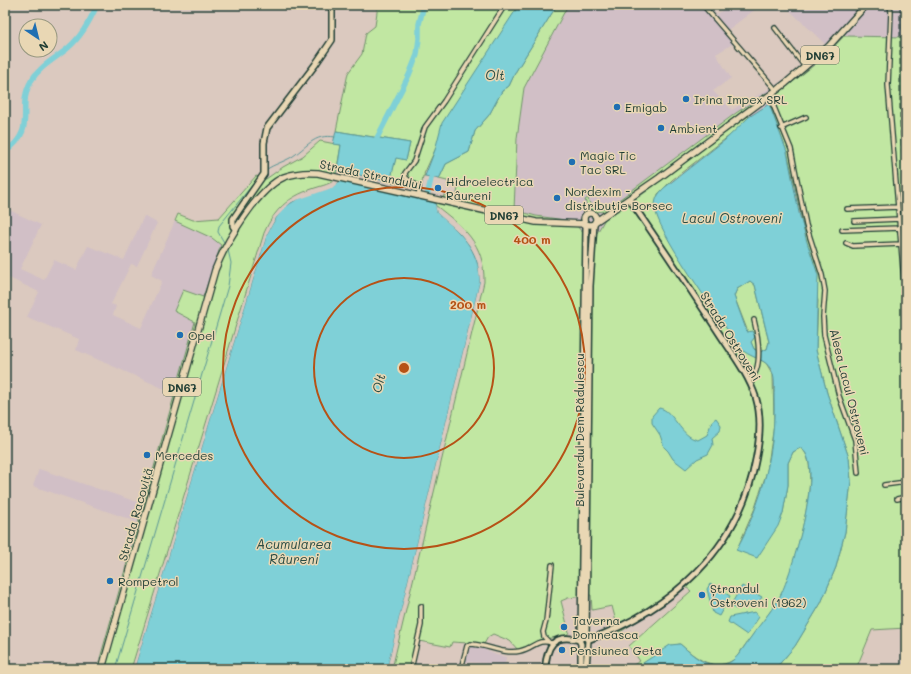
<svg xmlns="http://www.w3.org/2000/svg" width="911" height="674" viewBox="0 0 911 674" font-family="Mali,sans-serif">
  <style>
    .built { fill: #d1bfc6 }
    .green { fill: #c1e7a2; stroke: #70926b }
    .water { fill: #7fd0d7; stroke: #599596; fill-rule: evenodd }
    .pier { fill: #dbc9bf }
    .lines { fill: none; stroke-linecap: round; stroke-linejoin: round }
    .stream { stroke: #599596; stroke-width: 1 }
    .river { stroke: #7fd0d7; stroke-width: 5.5 }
    .minor-casing { stroke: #1f3d34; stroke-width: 6 }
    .tertiary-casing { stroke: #1f3d34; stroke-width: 8 }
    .secondary-casing { stroke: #1f3d34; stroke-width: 8 }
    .primary-casing { stroke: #1f3d34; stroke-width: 8 }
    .minor { stroke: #e9d7b4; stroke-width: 3.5 }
    .tertiary { stroke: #e9d7b4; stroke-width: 4.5 }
    .secondary { stroke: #e9d7b4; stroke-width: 5 }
    .primary { stroke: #e9d7b4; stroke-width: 5.5 }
    .rail { stroke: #1f3d34; stroke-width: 1; stroke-dasharray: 6 3; stroke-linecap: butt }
    .ring { fill: none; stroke: #b65216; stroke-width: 2 }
    .poi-dot { fill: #1f6fb2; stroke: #e9d7b4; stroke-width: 1.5 }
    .labels { text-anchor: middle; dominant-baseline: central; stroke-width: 3; stroke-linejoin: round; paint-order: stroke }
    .shield { fill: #e9d7b4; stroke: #5c6b5a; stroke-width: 1 }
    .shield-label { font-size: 11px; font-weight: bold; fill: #1f3d34 }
    .poi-label { font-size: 12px; fill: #1f3d34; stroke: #e9d7b4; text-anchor: start }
    .street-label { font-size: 12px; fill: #1f3d34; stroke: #e9d7b4 }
    .water-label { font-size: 13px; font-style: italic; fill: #294c44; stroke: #e9d7b4 }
    .centre { fill: #b65216; stroke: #e9d7b4; stroke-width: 2 }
    .ring-label { font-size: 12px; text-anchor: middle; font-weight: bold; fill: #b65216; stroke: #e9d7b4; stroke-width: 3; stroke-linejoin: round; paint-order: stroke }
  </style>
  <rect width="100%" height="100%" fill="#dbc9bf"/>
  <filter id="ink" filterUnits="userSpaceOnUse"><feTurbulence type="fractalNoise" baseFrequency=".025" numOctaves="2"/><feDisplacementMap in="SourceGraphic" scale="8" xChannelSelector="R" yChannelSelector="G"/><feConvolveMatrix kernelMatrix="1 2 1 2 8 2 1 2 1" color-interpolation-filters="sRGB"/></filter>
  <g filter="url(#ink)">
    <path class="built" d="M 568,5 L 708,5 L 716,15 L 730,5 L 761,5 L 725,32 L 734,43 L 716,54 L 731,78 L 713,91 L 732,110 L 779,83 L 809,61 L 825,44 L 784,5 L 906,5 L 906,82 L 903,37 L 844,36 L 824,57 L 774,97 L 769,104 L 749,117 L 747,116 L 640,196 L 605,219 L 597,233 L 581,231 L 514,210 L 517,138 L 524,88 Z
      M 5,208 L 41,225 L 20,269 L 44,280 L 54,260 L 76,270 L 88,246 L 124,260 L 144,216 L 157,223 L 137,266 L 131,264 L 111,304 L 116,306 L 113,315 L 141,328 L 162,281 L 151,275 L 175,221 L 212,238 L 221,245 L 203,297 L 174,311 L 195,322 L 176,394 L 76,350 L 79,339 L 27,317 L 39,292 L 5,276 Z
      M 39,469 L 146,505 L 141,523 L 33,486 Z
      M 469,646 L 477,646 L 496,655 L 506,657 L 505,664 L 466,662 Z"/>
    <path class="green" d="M 378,5 L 519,5 L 435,150 L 424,174 L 425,176 L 423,176 L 421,189 L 390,182 L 396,157 L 406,160 L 410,143 L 336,131 L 348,73 L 362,54 L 366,33 L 375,26 Z
      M 557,5 L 568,5 L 524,88 L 517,138 L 514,210 L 536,216 L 573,221 L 581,231 L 588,232 L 588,229 L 590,229 L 590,232 L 597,233 L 605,219 L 640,196 L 748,116 L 749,117 L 742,126 L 672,180 L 658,194 L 655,207 L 669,240 L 742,350 L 766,363 L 773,375 L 774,425 L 767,471 L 755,508 L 737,549 L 783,513 L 788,485 L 788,463 L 793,452 L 800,448 C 826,460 793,571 782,593 C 770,615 750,637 736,658 C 715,674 696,658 680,644 L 670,646 L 634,669 L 627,669 L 640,661 L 629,646 L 691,591 L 686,587 L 619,633 L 612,606 L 592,610 L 591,595 L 568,598 L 561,601 L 569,632 L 567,635 L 540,640 L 527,647 L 518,650 L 510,641 L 493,634 L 488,637 L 484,644 L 452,642 L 450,647 L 419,641 L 411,669 L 392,669 L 484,282 C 485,243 463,227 435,205 L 435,202 L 442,203 L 444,195 L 456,198 L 459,184 L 439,179 L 446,164 L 469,152 L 475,131 L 489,115 L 502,91 L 509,86 L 516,71 Z
      M 844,36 L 903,37 L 906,82 L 906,628 L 872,630 L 856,669 L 775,669 L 795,646 L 821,603 L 836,567 L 845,532 L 851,481 L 849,458 L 827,393 L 816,350 L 818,301 L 794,182 L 787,152 L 769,104 L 774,97 L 824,57 Z
      M 766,93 L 644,186 C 628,193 613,216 595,211 L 588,208 L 585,200 L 588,198 C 589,208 600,211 608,208 L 736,113 Z
      M 320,141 L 341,145 L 335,180 C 328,185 320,186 312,189 C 288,197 274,210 264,233 L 131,669 L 97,669 L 195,322 L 174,311 L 183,290 L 203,297 L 221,245 L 212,238 L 175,221 L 178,214 L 193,220 L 219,218 L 256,176 L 266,179 L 283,167 L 303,156 Z
      M 750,281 L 755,285 L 769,342 L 767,349 L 760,352 L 754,349 L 751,342 L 753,337 L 748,332 L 734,296 L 737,289 Z"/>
    <path class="water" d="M 519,5 L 557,5 L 516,71 L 509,86 L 502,91 L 489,115 L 475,131 L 469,152 L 446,164 L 439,179 L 425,176 L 435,150 L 442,123 Z
      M 769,104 L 787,152 L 799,213 L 807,242 L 818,275 L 816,350 L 827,393 L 849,458 L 851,481 L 845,532 L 836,567 L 821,603 L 795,646 L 775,669 L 634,669 L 670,645 L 680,644 C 692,654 704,667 721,665 C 736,664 743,647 751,637 C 761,622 775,608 782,592 C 792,570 827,460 800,448 L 793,452 L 788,463 L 788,485 L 783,513 L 778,526 L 757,558 L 736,550 C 762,504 776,450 774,397 C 774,388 776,376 770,368 C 765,360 757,359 750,355 C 743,352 739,346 735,341 C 719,317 655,229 655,207 C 655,198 658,194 664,188 L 725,140 L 749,117 ZM 750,281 L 755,285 L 769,342 L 767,349 L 760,352 L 754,349 L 751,342 L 755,337 L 752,331 L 747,332 L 734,296 L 737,289 Z
      M 336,131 L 410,143 L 406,160 L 396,158 L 390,182 L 337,170 L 341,145 L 333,144 Z
      M 340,181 L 435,202 L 437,213 C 460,232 479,249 480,281 L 387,669 L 134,669 L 267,234 C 279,210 288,201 314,193 C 324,190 332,188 340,181 Z
      M 659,408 C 674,410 680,437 698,440 L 707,435 L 712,421 L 716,418 L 721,425 L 720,431 L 712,438 L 713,445 L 708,454 L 697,459 L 686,469 L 673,459 L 668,451 L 664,447 L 660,435 L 652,423 L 652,416 Z
      M 710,584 L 730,596 L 719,616 L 713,613 L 707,589 Z
      M 742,586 L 762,597 L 758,603 L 736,609 L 730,606 Z
      M 755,612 L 759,617 L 747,635 L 728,622 L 730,617 Z"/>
    <path class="pier" d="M 337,181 L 340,181 L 332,188 L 291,202 L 275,219 L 267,234 L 134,669 L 132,669 L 265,233 L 273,217 L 290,200 L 331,186 Z
      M 435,205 L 439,212 L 461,231 L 474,248 L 480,261 L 482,281 L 389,669 L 387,669 L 480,281 L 478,262 L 473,249 L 459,232 L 437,213 Z"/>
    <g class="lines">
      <path class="stream" d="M 267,169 C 275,164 283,162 290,158 C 307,148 313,133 335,137
        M 225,244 L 218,232 L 219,226 L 262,173
        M 115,669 L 228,286 L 231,263 L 228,250"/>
      <path class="river" d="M 377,138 L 409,75 L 417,55 L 419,38 L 419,24 L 424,5
        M 5,152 C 39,128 15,109 31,81 C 40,66 55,59 68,48 C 81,37 90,21 97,5
        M 426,201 L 433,170"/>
      <defs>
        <path id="minor" d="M 703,5 L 776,90
          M 890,5 L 891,12 L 888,85 L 906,306
          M 775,28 L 805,67
          M 769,95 L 791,149 L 806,225 L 822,275 L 825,291 L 823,317 L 824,335 L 839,396 L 855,440 L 858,473
          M 781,128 L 806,117
          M 419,196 L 419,187 L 406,178 L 405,173 L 414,161 L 425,127 L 444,101 L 505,5
          M 847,209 L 898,207
          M 854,221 L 899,219
          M 842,230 L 900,228
          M 846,243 L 853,246 L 901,244
          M 749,381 C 764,369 758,336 754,320
          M 884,485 L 906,482
          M 897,499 L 906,497
          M 548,641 L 544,637 L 543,632 L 546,621 L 552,565
          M 411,669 L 421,625 L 421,606
          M 461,669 L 467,646 L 470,644 C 486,644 503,655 520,651 C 534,648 537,638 552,643"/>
        <path id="tertiary" d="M 588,640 C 671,610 740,549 756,458 C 760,438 762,418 756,398 C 748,373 731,352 717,330 C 688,286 659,242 629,199
          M 545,669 C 547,646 553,633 579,640"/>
        <path id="secondary" d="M 236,230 L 233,226 L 233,219 L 264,174 L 264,143 L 267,128 L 315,65 L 332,40 L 332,5
          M 581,637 L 586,224
          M 586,637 L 590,286 L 594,224
          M 581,669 L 581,644 L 579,640 L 584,636 L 588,640 L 586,669"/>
        <path id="primary" d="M 906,11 L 906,29
          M584 219a6 6 0 1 1 12 0a6 6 0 1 1-12 0Z
          M 595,222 L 659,178 L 786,83 L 829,46 L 866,5
          M 102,669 L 215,270 C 226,242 257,189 284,177 C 295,173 306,172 318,173 L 536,222 L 586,224"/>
      </defs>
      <use href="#minor" class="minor-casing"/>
      <use href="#tertiary" class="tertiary-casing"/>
      <use href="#secondary" class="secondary-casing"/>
      <use href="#primary" class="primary-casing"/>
      <use href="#minor" class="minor"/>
      <use href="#tertiary" class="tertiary"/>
      <use href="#secondary" class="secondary"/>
      <use href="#primary" class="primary"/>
      <path class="rail" d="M 900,5 L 900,124 L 906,201"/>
    </g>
  </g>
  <g class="ring">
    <circle cx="404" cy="368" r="90"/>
    <circle cx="404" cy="368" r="181"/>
  </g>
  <g class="poi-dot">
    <circle cx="686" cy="99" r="4"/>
    <circle cx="617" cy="107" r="4"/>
    <circle cx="661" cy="128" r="4"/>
    <circle cx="572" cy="162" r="4"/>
    <circle cx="438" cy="188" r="4"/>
    <circle cx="557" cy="198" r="4"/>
    <circle cx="180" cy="335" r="4"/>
    <circle cx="147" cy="455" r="4"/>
    <circle cx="110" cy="581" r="4"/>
    <circle cx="702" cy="595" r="4"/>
    <circle cx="564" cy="627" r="4"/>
    <circle cx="562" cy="650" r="4"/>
  </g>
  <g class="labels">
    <g class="shield">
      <rect x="801" y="46" width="38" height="18" rx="3"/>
      <rect x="485" y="206" width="38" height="18" rx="3"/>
      <rect x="163" y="378" width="38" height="18" rx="3"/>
    </g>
    <g class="shield-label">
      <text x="820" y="55">DN67</text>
      <text x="504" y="215">DN67</text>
      <text x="182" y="387">DN67</text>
    </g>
    <g class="poi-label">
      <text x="694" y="99">Irina Impex SRL</text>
      <text x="625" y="107">Emigab</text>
      <text x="669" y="128">Ambient</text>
      <text x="580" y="155">Magic Tic<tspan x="580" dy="14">Tac SRL</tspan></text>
      <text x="446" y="181">Hidroelectrica<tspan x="446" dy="14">Râureni</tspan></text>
      <text x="565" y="191">Nordexim -<tspan x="565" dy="14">distribuție Borsec</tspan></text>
      <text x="188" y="335">Opel</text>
      <text x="155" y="455">Mercedes</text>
      <text x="118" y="581">Rompetrol</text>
      <text x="710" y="588">Ștrandul<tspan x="710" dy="14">Ostroveni (1962)</tspan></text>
      <text x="572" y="620">Taverna<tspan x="572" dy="14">Domneasca</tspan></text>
      <text x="570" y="650">Pensiunea Geta</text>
    </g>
    <g class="street-label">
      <text transform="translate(371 174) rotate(12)">Strada Ștrandului</text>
      <text transform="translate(731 336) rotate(58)">Strada Ostroveni</text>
      <text transform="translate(850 392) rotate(76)">Aleea Lacul Ostroveni</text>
      <text transform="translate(579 430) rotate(-90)">Bulevardul Dem Rădulescu</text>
      <text transform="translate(135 514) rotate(-74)">Strada Racoviță</text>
    </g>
    <g class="water-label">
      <text x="495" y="74">Olt</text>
      <text x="732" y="217">Lacul Ostroveni</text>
      <text transform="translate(378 383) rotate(-75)">Olt</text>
      <text x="294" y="543">Acumularea<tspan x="294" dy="15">Râureni</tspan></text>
    </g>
  </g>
  <circle cx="404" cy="368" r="6" class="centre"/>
  <g class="ring-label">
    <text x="532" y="244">400 m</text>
    <text x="468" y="309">200 m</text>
  </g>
  <rect width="911" height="674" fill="none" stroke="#e9d7b4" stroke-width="20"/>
  <rect x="10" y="10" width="891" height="654" fill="none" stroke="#1f3d34" stroke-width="1.5" filter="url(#ink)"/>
  <g transform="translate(38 38) rotate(145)"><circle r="19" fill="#e9d7b4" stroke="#989981"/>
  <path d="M0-3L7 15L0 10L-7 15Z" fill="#1f6fb2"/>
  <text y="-6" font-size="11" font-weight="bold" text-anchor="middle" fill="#1f3d34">N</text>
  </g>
</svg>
